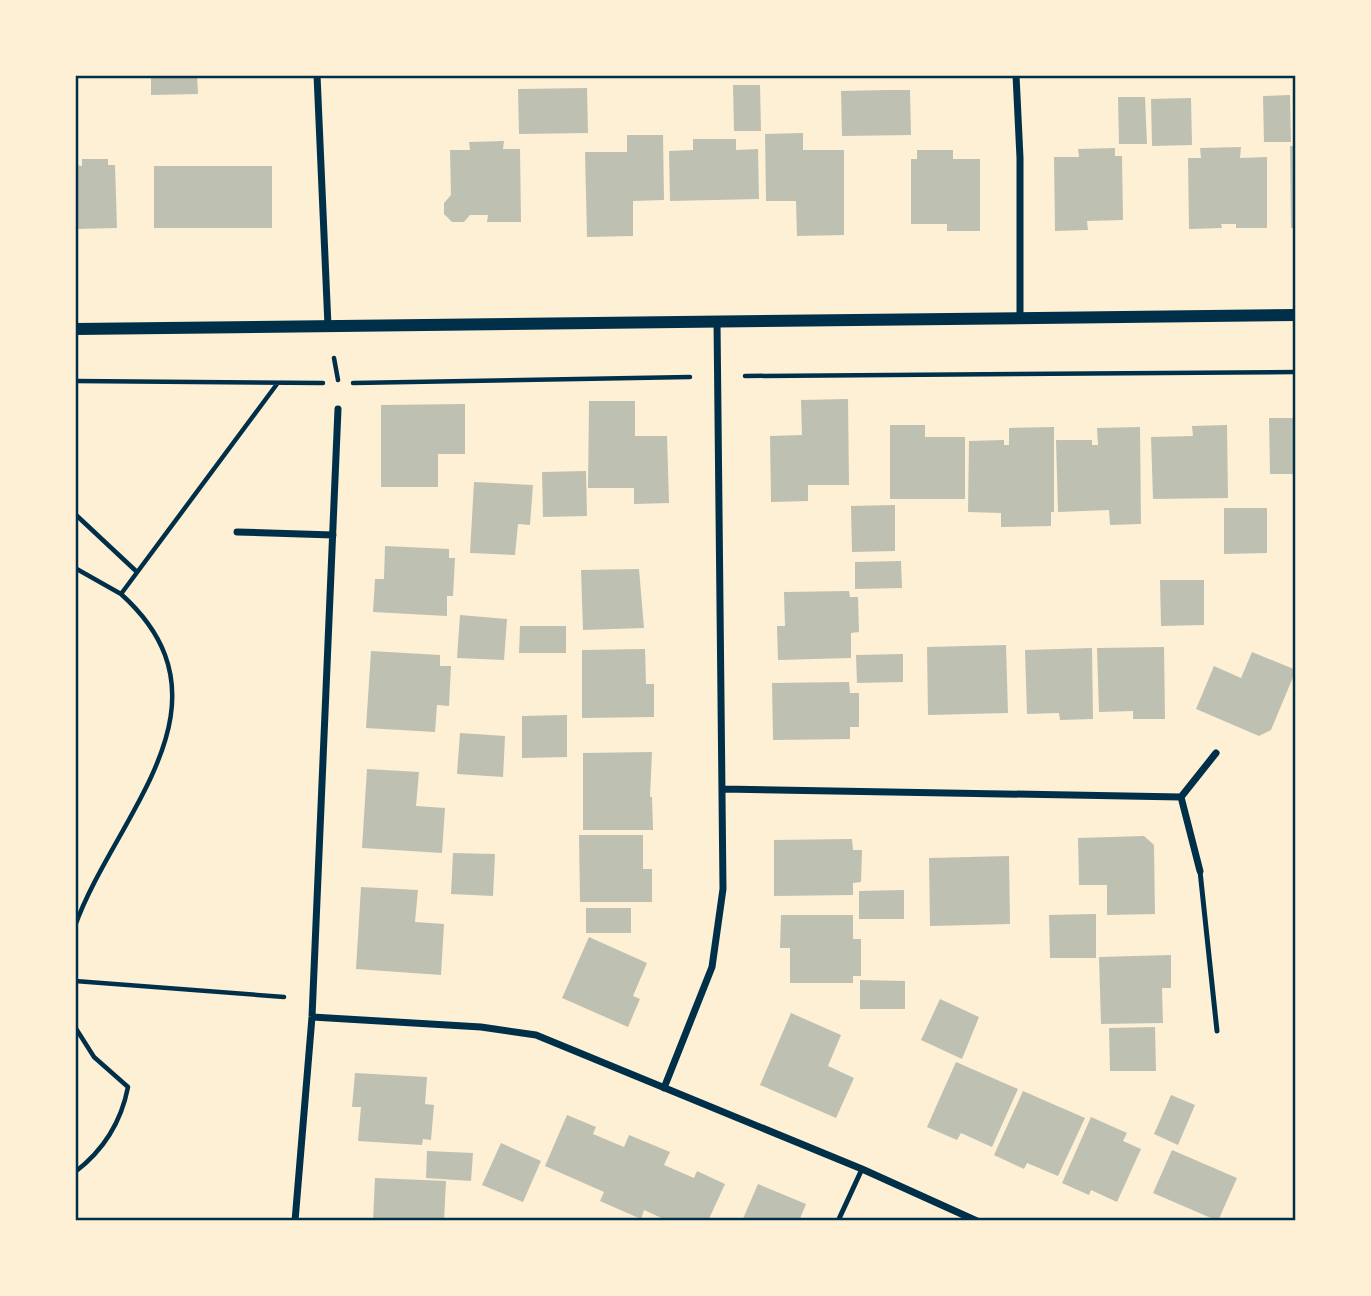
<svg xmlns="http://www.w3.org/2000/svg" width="1371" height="1296" viewBox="0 0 1371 1296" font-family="'DM Sans',sans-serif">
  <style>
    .building { fill: #bec0b2 }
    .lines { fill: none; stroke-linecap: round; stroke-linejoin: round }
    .path { stroke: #003049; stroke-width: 4.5 }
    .service { stroke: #003049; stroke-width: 5 }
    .minor { stroke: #003049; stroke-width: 7 }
    .tertiary { stroke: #003049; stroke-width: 12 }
    .neatline { fill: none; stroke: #003049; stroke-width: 2.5 }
  </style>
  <rect width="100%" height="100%" fill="#fdf0d5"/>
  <path class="building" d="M 151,75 L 197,75 L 198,94 L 151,95 Z
    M 733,85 L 760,85 L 761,131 L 734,131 Z
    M 587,88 L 588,133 L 519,134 L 518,89 Z
    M 888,90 L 910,90 L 911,135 L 842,136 L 841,91 Z
    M 1290,95 L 1291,142 L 1264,142 L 1263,96 Z
    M 1118,97 L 1145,97 L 1147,144 L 1119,144 Z
    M 1191,98 L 1192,145 L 1152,146 L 1151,99 Z
    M 803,133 L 803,150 L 844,150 L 844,235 L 797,236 L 796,201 L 766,201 L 765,134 Z
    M 627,135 L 663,135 L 664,200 L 633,201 L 633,236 L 587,237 L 585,152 L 627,152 Z
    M 693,139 L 736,139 L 736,150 L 758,149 L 759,199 L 670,201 L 669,151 L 693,150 Z
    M 504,141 L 503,149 L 520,149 L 521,222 L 487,222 L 488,215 L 470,215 L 464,222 L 452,222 L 444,214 L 444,203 L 451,195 L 450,150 L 470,150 L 469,142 Z
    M 1290,146 L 1296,146 L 1296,228 L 1291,228 Z
    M 1241,147 L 1240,158 L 1267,157 L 1267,228 L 1236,228 L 1236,224 L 1221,224 L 1222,228 L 1189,229 L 1188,158 L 1201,158 L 1200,148 Z
    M 1115,148 L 1115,156 L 1122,156 L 1123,220 L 1087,221 L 1088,230 L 1055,231 L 1054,157 L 1079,157 L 1078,149 Z
    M 917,150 L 953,150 L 953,159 L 980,159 L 980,231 L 947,231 L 947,224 L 911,224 L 911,159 L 917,159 Z
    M 82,159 L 108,159 L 108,165 L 115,165 L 117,228 L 75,229 L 75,165 L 82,166 Z
    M 154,166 L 272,166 L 272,228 L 154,228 Z
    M 848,399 L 849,485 L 808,485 L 808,501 L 771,502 L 770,436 L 802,435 L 801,400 Z
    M 589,401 L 635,401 L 635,436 L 667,436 L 669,503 L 634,504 L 634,488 L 588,488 Z
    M 465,404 L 465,454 L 438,454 L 438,487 L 381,487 L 381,405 Z
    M 1269,418 L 1296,418 L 1296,474 L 1270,474 Z
    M 890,425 L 925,425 L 925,437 L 965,437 L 965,499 L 890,499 Z
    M 1227,425 L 1228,498 L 1153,499 L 1151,437 L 1193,436 L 1192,426 Z
    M 1054,427 L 1054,512 L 1051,512 L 1051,526 L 1001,527 L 1001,513 L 968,512 L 969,441 L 1004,440 L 1004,445 L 1009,445 L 1009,428 Z
    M 1140,427 L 1141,524 L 1110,525 L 1109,510 L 1058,512 L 1056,440 L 1092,440 L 1092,445 L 1098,445 L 1097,428 Z
    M 586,471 L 587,516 L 543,517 L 542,472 Z
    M 474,482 L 533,485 L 530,525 L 518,524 L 515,555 L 470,553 Z
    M 895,505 L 895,551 L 852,552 L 851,506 Z
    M 1224,508 L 1267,508 L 1267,553 L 1224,554 Z
    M 385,546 L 449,549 L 449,558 L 455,558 L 453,596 L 447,596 L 447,616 L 373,612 L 375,579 L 384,579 Z
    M 901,561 L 902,588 L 855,589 L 855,562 Z
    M 639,569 L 644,628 L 583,630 L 581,570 Z
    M 1160,580 L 1204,580 L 1204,625 L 1161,626 Z
    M 849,591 L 850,597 L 858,597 L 859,632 L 851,633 L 851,658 L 778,660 L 777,626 L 785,626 L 784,592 Z
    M 460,615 L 507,619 L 504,660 L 457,658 Z
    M 520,626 L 566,626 L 566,653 L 519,653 Z
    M 1006,645 L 1008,713 L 928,715 L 927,647 Z
    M 1164,647 L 1165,719 L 1133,719 L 1133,711 L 1099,712 L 1097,648 Z
    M 1092,648 L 1093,719 L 1060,720 L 1059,713 L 1027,714 L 1025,650 Z
    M 645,649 L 646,684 L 654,684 L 654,717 L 582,718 L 582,650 Z
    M 371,651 L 440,655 L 440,666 L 451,666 L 449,706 L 437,705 L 435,732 L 366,728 Z
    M 1252,652 L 1296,670 L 1271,730 L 1259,736 L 1196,709 L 1214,666 L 1241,678 Z
    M 903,654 L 903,682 L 857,683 L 856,655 Z
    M 849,682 L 850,693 L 859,693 L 859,727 L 850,727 L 850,739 L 773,740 L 772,683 Z
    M 567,715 L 567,757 L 522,758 L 522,716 Z
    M 460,733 L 505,736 L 503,777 L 457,774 Z
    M 652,752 L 650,797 L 652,797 L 653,830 L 583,830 L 583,753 Z
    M 367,769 L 419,772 L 416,806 L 445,808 L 442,853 L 362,848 Z
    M 579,835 L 643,835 L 643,869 L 652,869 L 652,902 L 580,902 Z
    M 1144,836 L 1154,845 L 1155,914 L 1107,915 L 1107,885 L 1079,885 L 1078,838 Z
    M 852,839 L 853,850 L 862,850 L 861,882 L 853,883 L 853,895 L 774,896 L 774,840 Z
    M 453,853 L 495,854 L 493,896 L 451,894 Z
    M 1009,856 L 1010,924 L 930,926 L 929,858 Z
    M 361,887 L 418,890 L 415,922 L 444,924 L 441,975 L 356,969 Z
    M 904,890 L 904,919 L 859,919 L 859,891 Z
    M 586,908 L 631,908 L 631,933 L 586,933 Z
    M 1096,914 L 1096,958 L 1050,958 L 1049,915 Z
    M 781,915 L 853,915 L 853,939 L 861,939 L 861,976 L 853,976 L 853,983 L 790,983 L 790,948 L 780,948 Z
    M 589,937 L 647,963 L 633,996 L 640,999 L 628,1027 L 562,998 Z
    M 1171,955 L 1171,988 L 1162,988 L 1163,1023 L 1101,1024 L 1099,957 Z
    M 860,980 L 905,981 L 905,1009 L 860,1009 Z
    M 940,999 L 979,1017 L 962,1059 L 921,1040 Z
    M 791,1013 L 841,1035 L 828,1066 L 854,1078 L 836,1118 L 760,1085 Z
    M 1155,1027 L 1156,1071 L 1110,1071 L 1109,1028 Z
    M 956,1062 L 1018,1089 L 992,1147 L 961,1133 L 957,1140 L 927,1127 Z
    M 355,1073 L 427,1077 L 425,1104 L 434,1105 L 431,1140 L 423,1139 L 422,1145 L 358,1141 L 361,1107 L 352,1107 Z
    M 1023,1091 L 1085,1118 L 1058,1176 L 1027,1163 L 1024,1169 L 994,1155 Z
    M 1171,1095 L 1195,1105 L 1178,1145 L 1154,1134 Z
    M 567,1115 L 596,1127 L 593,1134 L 624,1147 L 629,1135 L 670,1152 L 664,1165 L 694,1178 L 697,1171 L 725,1184 L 708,1221 L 668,1221 L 644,1210 L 641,1219 L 600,1201 L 604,1192 L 545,1166 Z
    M 1091,1117 L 1127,1133 L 1123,1141 L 1141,1149 L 1117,1202 L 1091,1190 L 1089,1195 L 1062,1183 Z
    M 501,1143 L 541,1161 L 523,1202 L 482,1185 Z
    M 1172,1150 L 1237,1178 L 1218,1221 L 1153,1193 Z
    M 427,1151 L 473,1153 L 471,1181 L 426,1178 Z
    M 375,1178 L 446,1181 L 444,1221 L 373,1221 Z
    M 758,1184 L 806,1204 L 799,1221 L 742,1221 Z"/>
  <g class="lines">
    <path class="path" d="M 334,358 L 338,380
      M 745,376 L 1296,372
      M 75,381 L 323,383
      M 353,383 L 690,377
      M 75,514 L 137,572
      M 75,568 L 121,594 L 277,384
      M 75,926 C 114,816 243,704 121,594
      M 75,981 L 284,997
      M 75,1027 L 94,1057 L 128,1087 C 121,1123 104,1150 75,1172"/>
    <path class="service" d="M 1200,871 L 1217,1031
      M 838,1221 L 862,1169"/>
    <path class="minor" d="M 317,75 L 328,326
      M 1016,75 L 1020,158 L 1020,318
      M 237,532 L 333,535
      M 724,789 L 1181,797
      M 1200,871 L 1181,797 L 1216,753
      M 312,1017 L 481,1027 L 536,1035 L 862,1169 L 977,1221
      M 664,1088 L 712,967 L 723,889 L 717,321
      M 295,1221 L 312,1017 L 338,409"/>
    <path class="tertiary" d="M 75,329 L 1296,315"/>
  </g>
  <rect width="1371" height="1296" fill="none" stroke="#fdf0d5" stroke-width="154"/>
  <rect x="77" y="77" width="1217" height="1142" class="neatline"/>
</svg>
